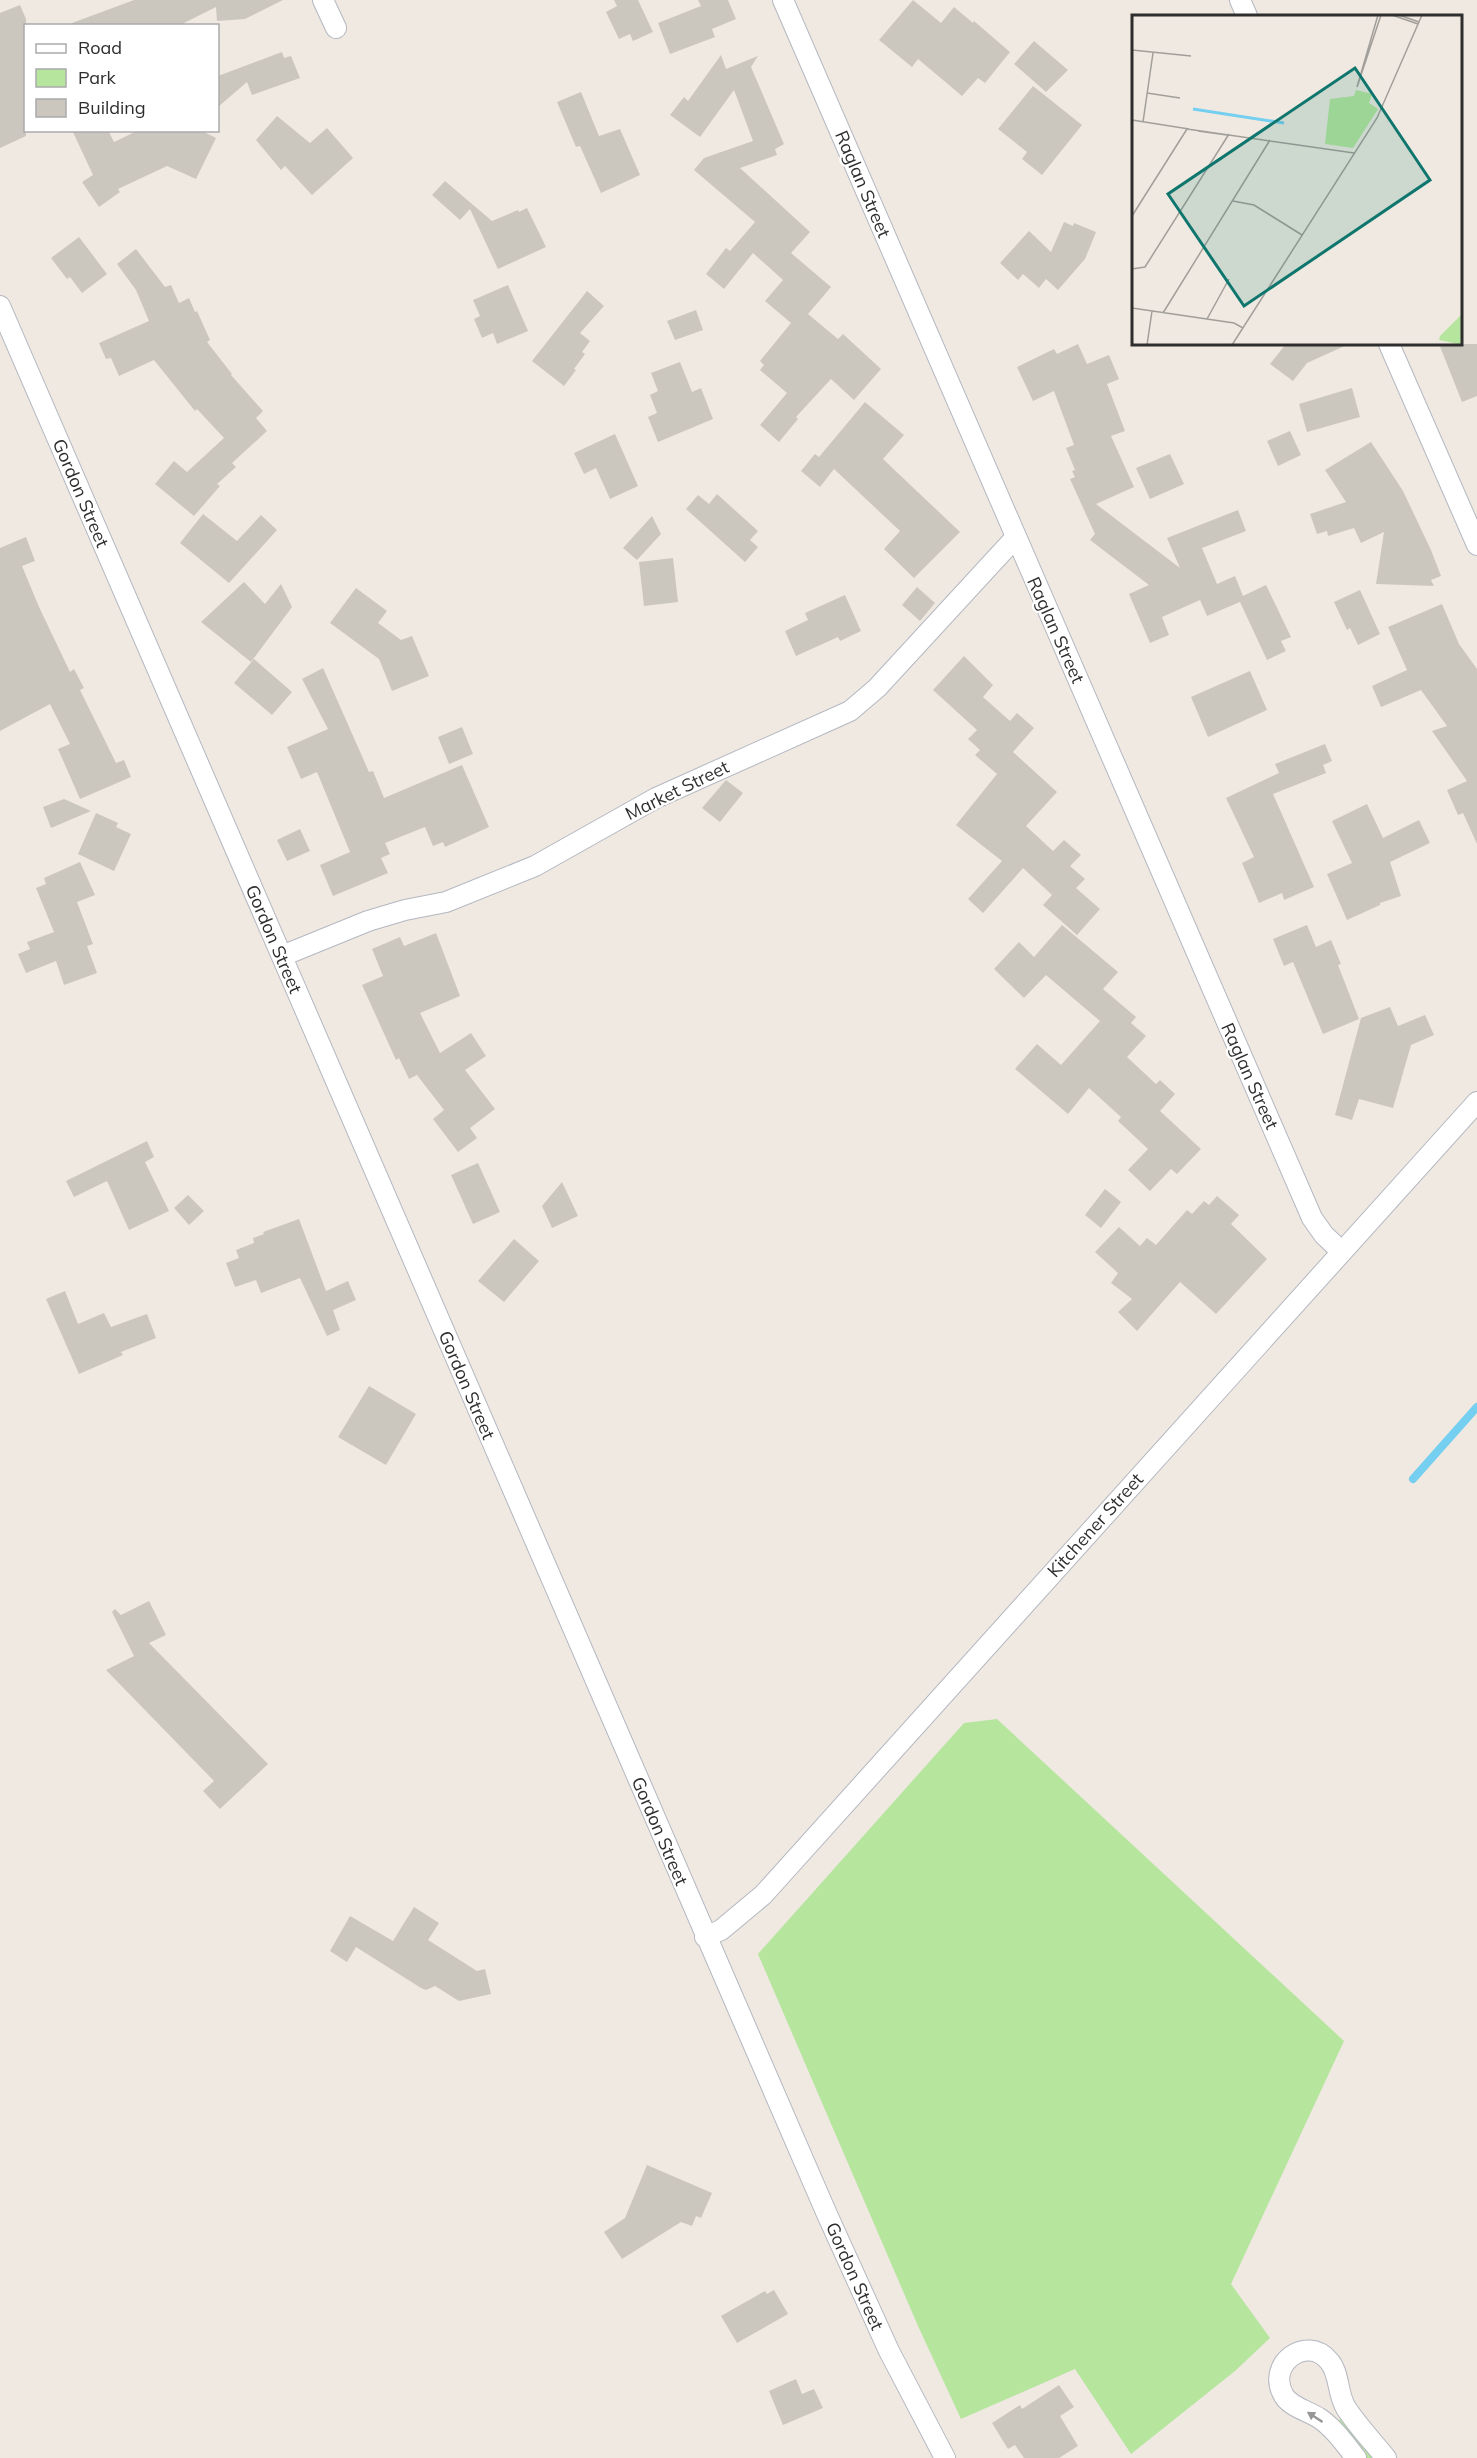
<svg xmlns="http://www.w3.org/2000/svg" width="1477" height="2458" viewBox="0 0 1477 2458" font-family="Mulish,sans-serif">
  <style>
    .green { fill: #b6e59e }
    .lines { fill: none; stroke-linecap: round; stroke-linejoin: round }
    .stream { stroke: #75cff0; stroke-width: 8 }
    .building { fill: #cbc7bf }
    .street-casing { stroke: #b4b7c1; stroke-width: 22 }
    .street { stroke: #fff; stroke-width: 20 }
    .oneway { fill: #969696 }
    .labels { text-anchor: middle; dominant-baseline: central; stroke-width: 4.5; stroke-linejoin: round; paint-order: stroke }
    .street-label { font-size: 18px; fill: #2e2e2e; stroke: #fff }
    .inset-river { fill: none; stroke: #75cff0; stroke-width: 3 }
    .inset-road { fill: none; stroke: #a29e99; stroke-width: 1.5 }
    .view { fill: #0f766e; fill-opacity: 0.15; stroke: #0f766e; stroke-width: 3 }
    .inset-edge { fill: none; stroke: #2e2e2e; stroke-width: 3 }
  </style>
  <rect width="100%" height="100%" fill="#efe9e1"/>
  <path class="green" d="M 997,1719 L 1344,2041 L 1231,2284 L 1270,2338 L 1235,2371 L 1131,2454 L 1075,2369 L 961,2419 L 918,2326 L 758,1954 L 964,1723 Z
    M 1343,2417 L 1379,2458 L 1365,2458 L 1338,2421 Z"/>
  <g class="lines">
    <path class="stream" d="M 1413,1479 L 1477,1407"/>
  </g>
  <path class="building" d="M 134,0 L 283,0 L 245,19 L 217,21 L 216,7 L 178,26 L 72,26 L 72,23 Z
    M 614,0 L 638,0 L 653,32 L 633,41 L 630,34 L 619,39 L 606,12 L 617,6 Z
    M 698,0 L 728,0 L 736,19 L 712,29 L 715,37 L 670,54 L 658,23 L 701,6 Z
    M 913,0 L 941,23 L 954,7 L 973,23 L 974,21 L 1010,52 L 985,83 L 978,78 L 962,96 L 918,59 L 912,67 L 879,40 Z
    M 20,5 L 26,19 L 26,136 L 0,148 L 0,13 Z
    M 1034,41 L 1068,70 L 1046,92 L 1014,64 Z
    M 282,52 L 284,58 L 291,56 L 300,78 L 252,95 L 247,82 L 218,107 L 218,76 Z
    M 721,55 L 726,69 L 758,56 L 751,67 L 784,144 L 775,149 L 777,155 L 740,168 L 810,232 L 791,253 L 831,287 L 808,314 L 838,339 L 843,334 L 881,369 L 854,400 L 831,379 L 796,417 L 798,419 L 779,442 L 760,425 L 787,393 L 760,370 L 764,365 L 760,361 L 791,323 L 765,301 L 783,280 L 753,253 L 724,289 L 706,274 L 726,248 L 730,251 L 755,222 L 694,170 L 704,158 L 753,141 L 734,90 L 700,137 L 670,115 L 684,97 L 688,101 Z
    M 1033,86 L 1082,125 L 1042,175 L 1022,159 L 1027,152 L 998,129 Z
    M 581,92 L 599,136 L 620,129 L 640,175 L 601,193 L 580,146 L 576,147 L 557,102 Z
    M 277,116 L 310,143 L 327,128 L 353,158 L 312,195 L 285,166 L 281,170 L 256,140 Z
    M 72,130 L 108,130 L 114,142 L 139,130 L 200,130 L 216,138 L 196,179 L 167,166 L 118,189 L 120,192 L 99,207 L 82,182 L 93,175 Z
    M 445,181 L 492,221 L 518,210 L 519,212 L 527,208 L 546,247 L 498,269 L 470,209 L 460,220 L 432,195 Z
    M 1064,222 L 1073,226 L 1074,223 L 1096,232 L 1085,259 L 1058,290 L 1046,279 L 1039,288 L 1023,274 L 1018,280 L 1000,263 L 1029,231 L 1051,252 Z
    M 79,237 L 107,274 L 82,293 L 70,277 L 67,279 L 51,258 Z
    M 136,249 L 165,287 L 171,285 L 179,303 L 189,298 L 195,312 L 197,311 L 210,340 L 207,342 L 232,374 L 231,375 L 263,411 L 256,418 L 267,431 L 232,463 L 236,467 L 217,484 L 220,486 L 194,516 L 155,484 L 174,461 L 187,472 L 224,438 L 197,409 L 195,411 L 154,360 L 119,376 L 111,358 L 106,359 L 99,343 L 149,321 L 136,290 L 117,264 Z
    M 508,285 L 528,331 L 497,344 L 493,333 L 482,338 L 474,319 L 480,316 L 473,300 Z
    M 587,291 L 604,306 L 580,333 L 590,341 L 582,352 L 585,354 L 574,369 L 576,370 L 564,386 L 532,361 Z
    M 696,310 L 703,330 L 675,340 L 667,321 Z
    M 1078,344 L 1087,364 L 1109,355 L 1119,379 L 1107,384 L 1125,431 L 1111,436 L 1134,487 L 1096,504 L 1180,568 L 1167,538 L 1238,510 L 1246,531 L 1202,548 L 1217,584 L 1235,576 L 1243,596 L 1266,585 L 1291,637 L 1281,641 L 1286,651 L 1267,660 L 1240,602 L 1207,616 L 1200,600 L 1162,617 L 1169,635 L 1150,643 L 1129,594 L 1149,585 L 1090,540 L 1095,534 L 1070,479 L 1075,477 L 1072,471 L 1075,470 L 1066,448 L 1074,445 L 1054,391 L 1033,401 L 1017,367 L 1054,349 L 1057,354 Z
    M 1286,344 L 1349,344 L 1307,363 L 1293,381 L 1270,364 Z
    M 1439,344 L 1477,344 L 1477,396 L 1462,402 Z
    M 680,362 L 692,392 L 701,388 L 713,419 L 658,442 L 648,417 L 657,413 L 650,395 L 658,391 L 651,373 Z
    M 1352,388 L 1360,417 L 1307,432 L 1299,404 Z
    M 865,402 L 904,435 L 883,459 L 960,532 L 914,578 L 884,549 L 900,531 L 834,469 L 820,487 L 801,471 L 815,454 L 819,457 Z
    M 1290,431 L 1301,455 L 1278,466 L 1267,441 Z
    M 615,434 L 638,486 L 610,499 L 596,468 L 584,474 L 574,453 Z
    M 1371,442 L 1403,491 L 1431,550 L 1441,576 L 1431,580 L 1434,586 L 1376,584 L 1384,532 L 1361,543 L 1354,528 L 1328,536 L 1327,531 L 1317,534 L 1310,514 L 1346,502 L 1325,470 Z
    M 1170,454 L 1184,484 L 1150,499 L 1136,468 Z
    M 717,494 L 758,531 L 750,540 L 758,547 L 745,562 L 686,509 L 698,495 L 709,504 Z
    M 203,514 L 237,541 L 261,515 L 277,530 L 229,583 L 180,543 Z
    M 652,516 L 661,534 L 637,560 L 623,548 Z
    M 26,537 L 35,561 L 22,566 L 39,607 L 70,672 L 74,669 L 84,688 L 80,690 L 116,763 L 124,760 L 131,777 L 80,799 L 58,749 L 70,744 L 50,704 L 0,731 L 0,548 Z
    M 673,558 L 678,602 L 644,606 L 639,562 Z
    M 244,582 L 265,604 L 281,584 L 292,607 L 251,662 L 201,622 Z
    M 917,587 L 935,603 L 920,621 L 902,605 Z
    M 356,588 L 387,611 L 378,623 L 401,640 L 412,636 L 429,676 L 392,691 L 379,659 L 330,623 Z
    M 1360,590 L 1380,634 L 1358,645 L 1350,628 L 1347,630 L 1334,602 Z
    M 845,595 L 861,631 L 840,641 L 838,637 L 796,656 L 785,631 L 808,620 L 805,613 Z
    M 1442,604 L 1459,644 L 1477,669 L 1477,844 L 1463,813 L 1458,815 L 1447,790 L 1467,781 L 1432,731 L 1447,726 L 1421,690 L 1381,707 L 1372,686 L 1407,670 L 1388,627 Z
    M 964,656 L 993,685 L 983,697 L 1010,721 L 1017,713 L 1034,728 L 1013,752 L 1057,792 L 1026,826 L 1053,851 L 1064,840 L 1081,855 L 1070,866 L 1085,879 L 1076,888 L 1100,909 L 1077,935 L 1043,905 L 1052,895 L 1023,868 L 983,913 L 968,899 L 1002,861 L 956,825 L 997,774 L 975,755 L 980,750 L 968,739 L 977,730 L 933,690 Z
    M 254,659 L 292,692 L 272,715 L 234,683 Z
    M 323,668 L 369,772 L 373,771 L 384,798 L 462,765 L 489,827 L 445,847 L 443,842 L 433,846 L 425,827 L 385,843 L 390,854 L 381,858 L 388,873 L 333,896 L 320,865 L 350,852 L 317,772 L 301,779 L 287,747 L 328,729 L 302,679 Z
    M 1250,671 L 1267,710 L 1208,737 L 1191,697 Z
    M 462,727 L 473,754 L 449,764 L 438,737 Z
    M 1325,744 L 1332,761 L 1323,765 L 1326,773 L 1273,794 L 1314,887 L 1284,900 L 1282,893 L 1259,903 L 1242,863 L 1254,857 L 1226,798 L 1279,773 L 1275,764 Z
    M 726,780 L 743,793 L 720,822 L 702,808 Z
    M 64,799 L 91,811 L 51,828 L 43,807 Z
    M 1367,804 L 1383,838 L 1419,820 L 1430,843 L 1390,862 L 1401,896 L 1380,903 L 1380,905 L 1347,920 L 1327,874 L 1352,863 L 1332,821 Z
    M 96,813 L 118,823 L 116,827 L 131,834 L 114,871 L 78,854 Z
    M 300,829 L 310,851 L 287,861 L 277,840 Z
    M 80,862 L 95,895 L 77,902 L 93,944 L 87,946 L 97,973 L 64,985 L 56,961 L 26,973 L 18,954 L 30,949 L 27,942 L 54,932 L 36,888 L 46,884 L 44,878 Z
    M 1062,925 L 1118,972 L 1103,989 L 1136,1017 L 1131,1023 L 1146,1036 L 1127,1057 L 1156,1084 L 1160,1080 L 1175,1094 L 1160,1111 L 1201,1149 L 1177,1174 L 1171,1169 L 1150,1191 L 1128,1170 L 1148,1149 L 1118,1121 L 1121,1117 L 1089,1088 L 1068,1114 L 1015,1069 L 1037,1044 L 1061,1065 L 1100,1021 L 1046,975 L 1024,998 L 994,969 L 1019,942 L 1034,957 Z
    M 1307,925 L 1316,947 L 1331,940 L 1341,964 L 1338,965 L 1359,1019 L 1323,1034 L 1293,962 L 1284,966 L 1273,939 Z
    M 436,933 L 460,996 L 420,1013 L 440,1053 L 471,1033 L 486,1056 L 465,1070 L 495,1109 L 470,1128 L 477,1138 L 458,1152 L 433,1119 L 444,1110 L 417,1075 L 409,1079 L 399,1058 L 396,1060 L 362,985 L 383,976 L 372,949 L 400,937 L 404,946 Z
    M 1390,1007 L 1398,1026 L 1425,1015 L 1434,1035 L 1411,1045 L 1393,1108 L 1359,1099 L 1352,1120 L 1335,1115 L 1361,1018 Z
    M 147,1141 L 154,1157 L 145,1162 L 169,1211 L 129,1230 L 107,1181 L 74,1197 L 66,1181 Z
    M 478,1163 L 500,1212 L 473,1224 L 451,1175 Z
    M 562,1182 L 578,1216 L 552,1228 L 542,1206 Z
    M 1105,1189 L 1121,1202 L 1101,1228 L 1085,1215 Z
    M 188,1195 L 204,1211 L 189,1225 L 174,1208 Z
    M 1217,1196 L 1239,1215 L 1231,1224 L 1267,1259 L 1216,1314 L 1180,1282 L 1137,1331 L 1118,1312 L 1132,1299 L 1111,1283 L 1118,1273 L 1095,1252 L 1119,1227 L 1140,1246 L 1147,1238 L 1156,1245 L 1187,1210 L 1192,1214 L 1204,1201 L 1209,1205 Z
    M 299,1219 L 326,1291 L 348,1281 L 356,1300 L 333,1310 L 340,1330 L 327,1336 L 300,1278 L 261,1293 L 256,1280 L 235,1287 L 226,1263 L 239,1258 L 236,1250 L 254,1243 L 253,1238 L 264,1234 L 263,1232 Z
    M 514,1239 L 539,1261 L 504,1302 L 478,1281 Z
    M 65,1291 L 78,1324 L 104,1313 L 111,1327 L 147,1314 L 156,1338 L 121,1352 L 123,1355 L 79,1374 L 46,1299 Z
    M 369,1386 L 416,1414 L 386,1465 L 338,1437 Z
    M 149,1601 L 166,1635 L 149,1643 L 268,1764 L 220,1809 L 203,1791 L 214,1781 L 106,1670 L 134,1656 L 112,1612 L 115,1609 L 121,1615 Z
    M 414,1907 L 439,1923 L 428,1940 L 477,1971 L 485,1969 L 491,1994 L 459,2001 L 435,1986 L 426,1990 L 421,1988 L 356,1947 L 347,1962 L 330,1951 L 350,1916 L 393,1941 Z
    M 647,2165 L 712,2193 L 701,2218 L 696,2216 L 692,2226 L 681,2222 L 622,2259 L 604,2232 L 625,2218 Z
    M 774,2290 L 788,2314 L 737,2343 L 721,2316 L 765,2291 L 767,2294 Z
    M 796,2379 L 802,2394 L 814,2389 L 823,2408 L 783,2425 L 769,2391 Z
    M 1059,2385 L 1074,2407 L 1060,2416 L 1078,2446 L 1059,2458 L 1024,2458 L 1015,2445 L 1008,2449 L 992,2423 L 1020,2405 L 1022,2409 Z"/>
  <g class="lines">
    <defs>
      <path id="street" d="M 323,0 L 336,28
        M 783,0 L 1312,1218 L 1324,1235 L 1342,1252
        M 1240,0 L 1247,16
        M 0,306 L 826,2212 L 889,2351 L 945,2458
        M 1389,344 L 1477,545
        M 282,956 L 368,921 L 405,910 L 446,902 L 535,866 L 656,798 L 850,711 L 877,688 L 1016,537
        M 705,1937 L 721,1930 L 763,1895 L 1477,1102
        M 1356,2458 C 1345,2444 1334,2428 1319,2418 C 1308,2411 1291,2407 1284,2396 C 1265,2364 1307,2334 1329,2361 C 1340,2373 1337,2394 1346,2408 C 1357,2425 1373,2442 1386,2458"/>
    </defs>
    <use href="#street" class="street-casing"/>
    <use href="#street" class="street"/>
  </g>
  <defs><path id="oneway-solid" d="M-6-.8H1V-3.2L6.5 0L1 3.2V.8H-6Z" transform="scale(1.5)"/></defs>
  <use class="oneway" href="#oneway-solid" transform="translate(1315 2417) rotate(-147)"/>
  <g class="labels">
    <g class="street-label">
      <text transform="translate(863 184) rotate(67)">Raglan Street</text>
      <text transform="translate(81 493) rotate(67)">Gordon Street</text>
      <text transform="translate(1056 630) rotate(66)">Raglan Street</text>
      <text transform="translate(677 790) rotate(-26)">Market Street</text>
      <text transform="translate(274 939) rotate(67)">Gordon Street</text>
      <text transform="translate(1250 1076) rotate(66)">Raglan Street</text>
      <text transform="translate(467 1385) rotate(67)">Gordon Street</text>
      <text transform="translate(1095 1525) rotate(-48)">Kitchener Street</text>
      <text transform="translate(660 1831) rotate(67)">Gordon Street</text>
      <text transform="translate(855 2276) rotate(66)">Gordon Street</text>
    </g>
  </g>
  <g transform="translate(1132 15)">
    <rect width="330" height="330" fill="#efe9e1"/>
    <path d="M 224,75 L 240,79 L 237,88 L 246,94 L 221,133 L 193,129 L 198,84 L 222,81 ZM 330,299 L 330,330 L 307,325 L 308,321 Z" fill="#b6e59e"/>
    <path class="inset-river" d="M 61,94 L 152,108"/>
    <path class="inset-road" d="M 246,0 L 225,72 L 249,0M 260,0 L 286,9M 267,0 L 287,7M 0,35 L 59,41M 15,78 L 48,83M 0,105 L 57,114M 11,107 L 21,38M 55,114 L 222,138M 66,116 L 95,120M 101,186 L 122,190 L 170,220M 0,201 L 55,114M 0,254 L 13,252 L 97,119M 0,293 L 102,308 L 111,313M 31,298 L 138,125M 75,304 L 97,264M 15,330 L 20,296M 100,330 L 245,103 L 290,0"/>
    <path class="view" d="M 223,53 L 298,165 L 112,291 L 36,179 Z"/>
    <rect width="330" height="330" class="inset-edge"/>
  </g>
  <rect x="24" y="24" width="195" height="108" fill="#ffffff" stroke="#ababab" stroke-width="1.5"/>
  <rect x="36" y="44" width="30" height="9" fill="#ffffff" stroke="#ababab" stroke-width="1.5"/>
  <text x="78" y="54" font-size="18" fill="#2e2e2e">Road</text>
  <rect x="36" y="69" width="30" height="18" fill="#b6e59e" stroke="#ababab" stroke-width="1.5"/>
  <text x="78" y="84" font-size="18" fill="#2e2e2e">Park</text>
  <rect x="36" y="99" width="30" height="18" fill="#cbc7bf" stroke="#ababab" stroke-width="1.5"/>
  <text x="78" y="114" font-size="18" fill="#2e2e2e">Building</text>
</svg>
